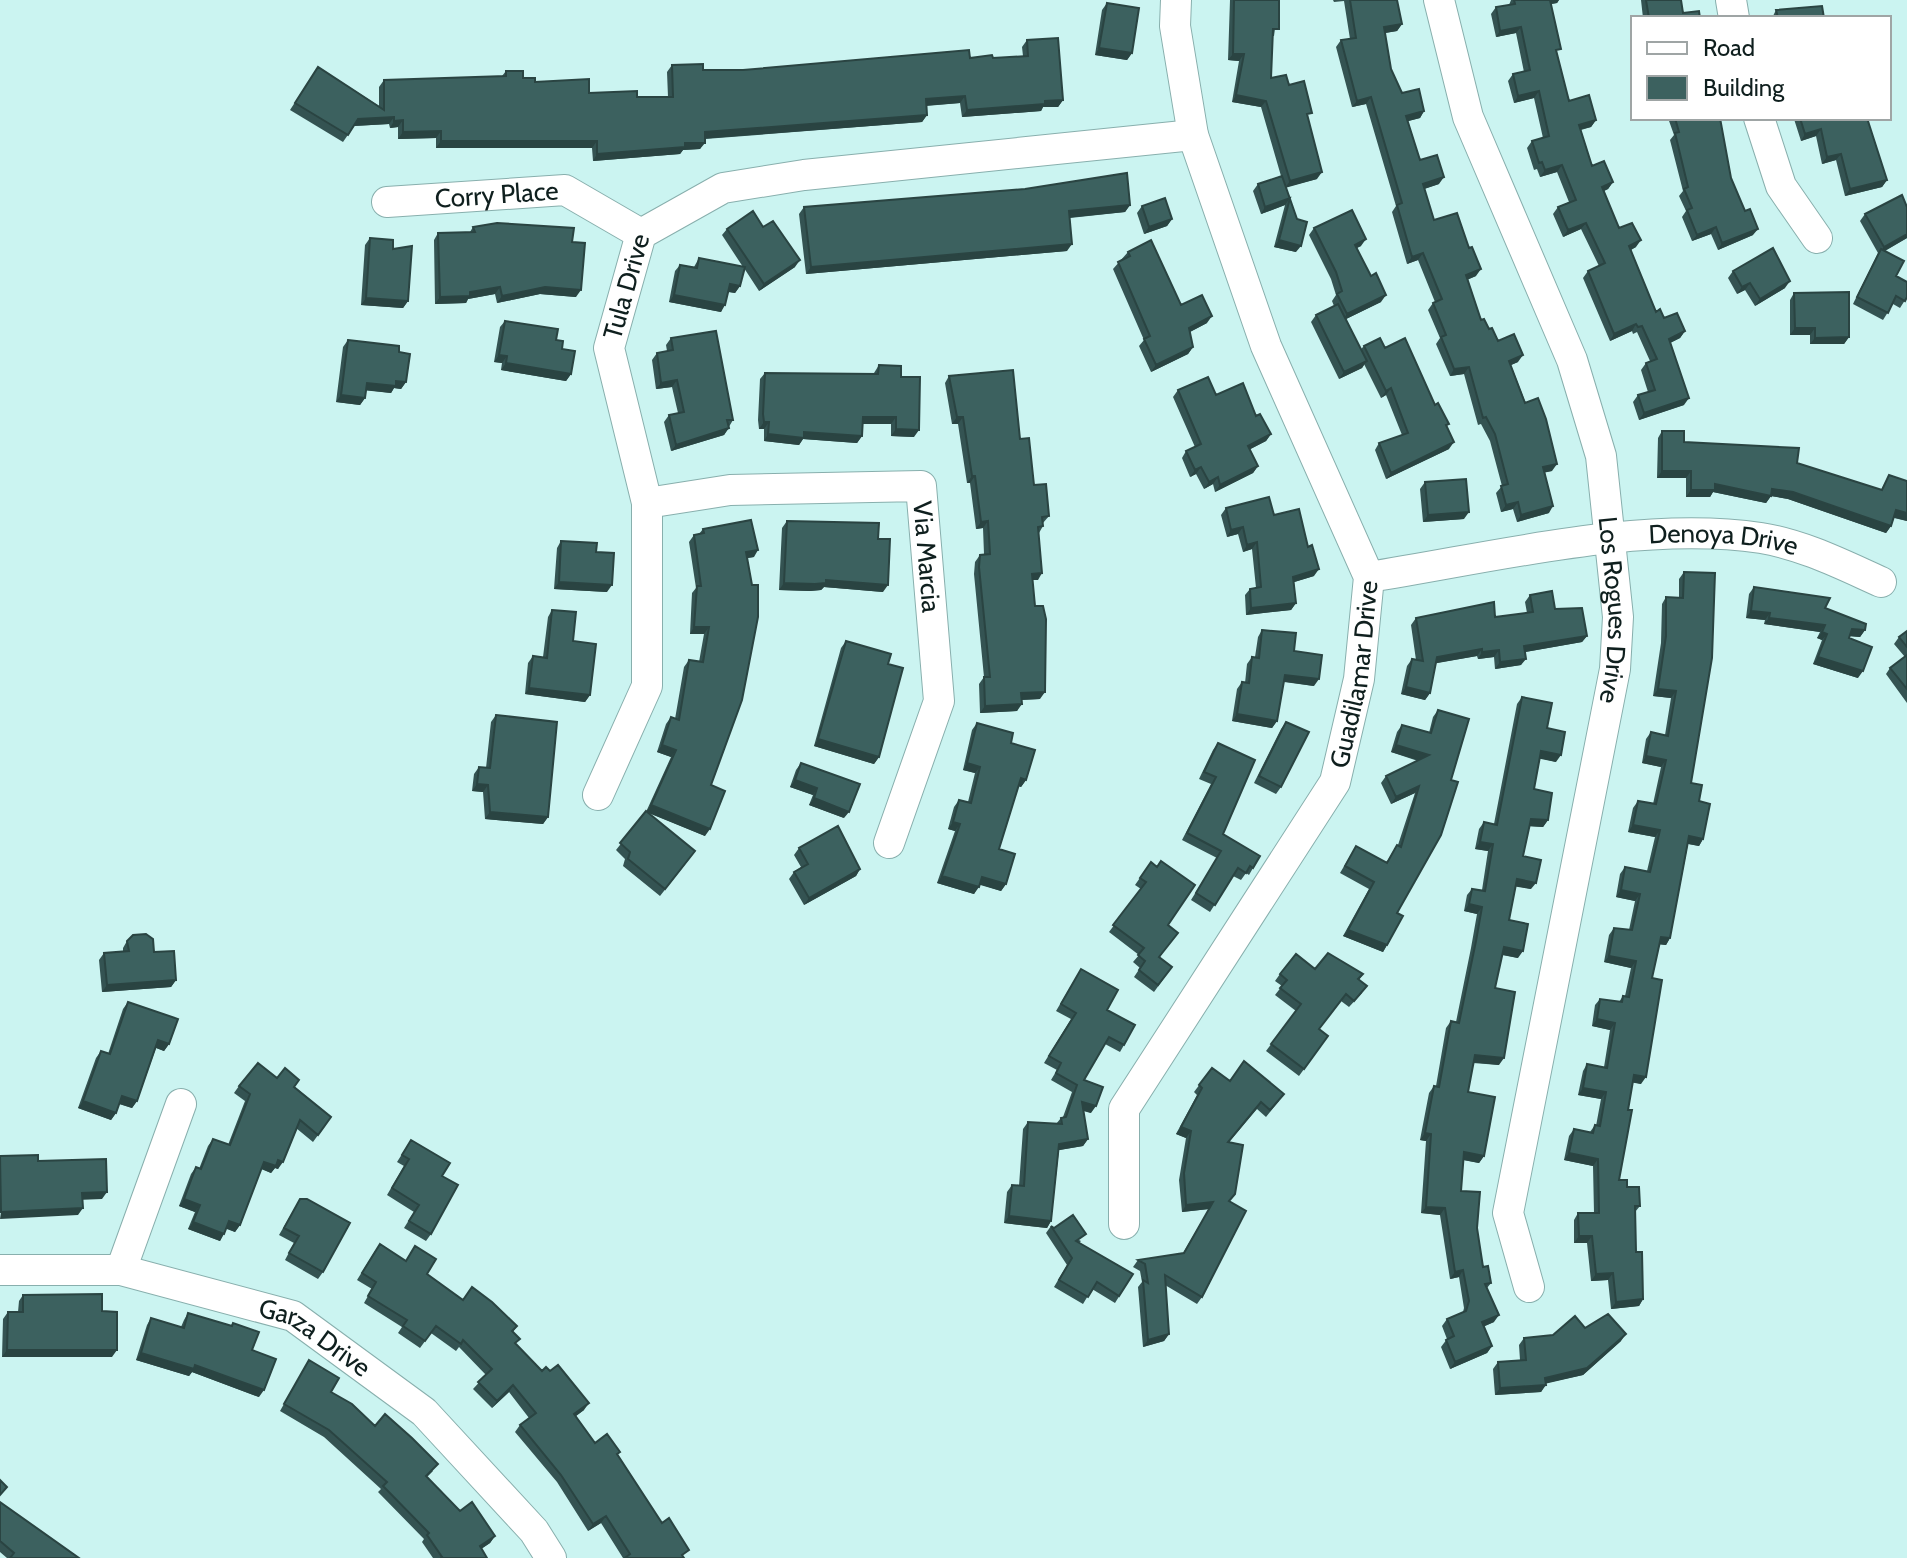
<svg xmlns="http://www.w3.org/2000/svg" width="1907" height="1558" viewBox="0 0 1907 1558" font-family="Cabin,sans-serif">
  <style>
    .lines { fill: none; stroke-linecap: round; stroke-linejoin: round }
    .minor-casing { stroke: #88afad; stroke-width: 32 }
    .minor { stroke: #fff; stroke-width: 30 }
    .wall { fill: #345352 }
    .shaded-wall { fill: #2a4442 }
    .building { fill: #3c615f; stroke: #2a4442; stroke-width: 2 }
    .labels { text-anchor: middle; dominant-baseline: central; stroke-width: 8; stroke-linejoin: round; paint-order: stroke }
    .street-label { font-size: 26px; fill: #0f1f1e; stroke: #fff }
  </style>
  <rect width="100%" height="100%" fill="#cbf4f1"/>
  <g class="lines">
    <defs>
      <g id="minor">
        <path id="s1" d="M 1439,0 L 1468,117 L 1572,360 L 1601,456 L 1618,617 L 1615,669 L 1508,1213 L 1529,1287"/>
        <path d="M 1731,0 L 1734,18"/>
        <path d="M 1759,118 L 1781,186 L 1817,238"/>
        <path id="s2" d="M 387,202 L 565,190 L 641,234"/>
        <path id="s3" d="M 647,503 L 730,490 L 921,486 L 939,701 L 889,843"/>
        <path id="s4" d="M 1369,577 C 1492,558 1638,520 1761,538 C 1804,545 1843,565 1881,582"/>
        <path id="s5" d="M 598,795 L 647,686 L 647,503 L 609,348 L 641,234 L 723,188 L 804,175 L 1193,135"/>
        <path id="s6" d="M 1124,1224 L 1124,1109 L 1335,782 L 1359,679 L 1369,577 L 1266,346 L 1193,135 L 1175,26 L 1176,0"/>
        <path id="s7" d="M 0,1270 L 121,1270 L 293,1316 L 424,1412 L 534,1531 L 551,1558"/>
        <path d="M 121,1270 L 181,1104"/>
      </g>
    </defs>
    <use href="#minor" class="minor-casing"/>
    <use href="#minor" class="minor"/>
  </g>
  <path class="wall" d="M 1230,0 L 1279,0 L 1274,36 L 1272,36 L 1271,78 L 1289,85 L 1308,119 L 1317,179 L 1286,187 L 1297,219 L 1296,252 L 1274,247 L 1285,205 L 1261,214 L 1253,191 L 1258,184 L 1281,176 L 1261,107 L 1232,102 L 1239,61 L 1228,60 Z
    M 1333,0 L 1397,0 L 1402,24 L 1397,31 L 1385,33 L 1391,69 L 1402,93 L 1424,111 L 1420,118 L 1408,121 L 1420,160 L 1439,184 L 1424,189 L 1434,220 L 1476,276 L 1467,280 L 1481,320 L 1498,341 L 1518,362 L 1511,365 L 1552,471 L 1545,472 L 1549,513 L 1517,522 L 1513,509 L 1501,512 L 1496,493 L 1502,486 L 1490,441 L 1481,424 L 1478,425 L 1464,374 L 1450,376 L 1436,344 L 1440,338 L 1428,310 L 1433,303 L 1435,302 L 1418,260 L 1407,264 L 1392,212 L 1396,206 L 1366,104 L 1352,107 L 1336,47 L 1341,40 L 1350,39 L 1344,1 L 1334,2 Z
    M 1511,0 L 1559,0 L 1557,3 L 1551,4 L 1557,54 L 1569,101 L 1596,120 L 1591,127 L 1581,130 L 1592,166 L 1613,182 L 1608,189 L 1604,191 L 1619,228 L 1636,247 L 1631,250 L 1656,312 L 1685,331 L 1680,338 L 1670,343 L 1684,405 L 1639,420 L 1633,402 L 1638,395 L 1648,392 L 1641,370 L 1646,363 L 1650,361 L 1637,332 L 1633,334 L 1632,331 L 1610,341 L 1583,278 L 1588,271 L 1599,266 L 1581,229 L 1563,237 L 1553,214 L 1558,207 L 1569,202 L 1557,172 L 1540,177 L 1537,169 L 1534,170 L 1527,148 L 1532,141 L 1543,138 L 1534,98 L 1514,103 L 1508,81 L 1513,74 L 1524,72 L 1516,33 L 1496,37 L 1491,14 L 1496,7 L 1509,5 Z
    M 1641,0 L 1681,0 L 1683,13 L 1700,18 L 1643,18 Z
    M 1107,3 L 1132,53 L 1127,60 L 1095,55 L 1102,10 Z
    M 1776,10 L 1824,18 L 1772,18 Z
    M 1027,40 L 1063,100 L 1058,107 L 1043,107 L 1041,111 L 962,117 L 960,103 L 926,106 L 927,115 L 922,122 L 705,139 L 700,149 L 683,150 L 680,154 L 593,161 L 592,148 L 436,148 L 436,138 L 398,139 L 398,127 L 390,128 L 389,124 L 354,126 L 343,142 L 290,110 L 318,67 L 379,106 L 379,87 L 384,80 L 502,76 L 506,71 L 535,82 L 589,93 L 637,97 L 668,97 L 667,72 L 672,65 L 703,70 L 743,70 L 970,58 L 993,58 L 1023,56 L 1022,47 Z
    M 1668,118 L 1720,118 L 1731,178 L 1753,235 L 1718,250 L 1711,234 L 1692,241 L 1682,217 L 1686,211 L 1679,196 L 1683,191 L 1670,140 L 1674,135 Z
    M 1795,118 L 1867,118 L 1887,180 L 1882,187 L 1845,196 L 1836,160 L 1822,164 L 1816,136 L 1801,141 L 1794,119 Z
    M 1130,205 L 1125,212 L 1070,218 L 1067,251 L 806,274 L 799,214 L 804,207 Z
    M 1142,206 L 1172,219 L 1167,226 L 1144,234 L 1137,213 Z
    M 1907,207 L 1907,238 L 1885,251 L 1907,297 L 1900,308 L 1893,304 L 1883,320 L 1853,304 L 1878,253 L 1860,221 L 1865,214 Z
    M 473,227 L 572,242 L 576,297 L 540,294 L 497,303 L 495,294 L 468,299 L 466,303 L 435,304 L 434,240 L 438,233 L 470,232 Z
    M 763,227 L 795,267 L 759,291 L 744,268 L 740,286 L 735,293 L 728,292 L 721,312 L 669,302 L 675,271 L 680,265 L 694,267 L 699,258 L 743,267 L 722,235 L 727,229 Z
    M 1314,228 L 1361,246 L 1357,248 L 1381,302 L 1346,319 L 1361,349 L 1364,346 L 1385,348 L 1435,405 L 1449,424 L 1446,427 L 1449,449 L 1386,479 L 1375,450 L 1379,443 L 1402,435 L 1386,395 L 1381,398 L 1364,364 L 1362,368 L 1339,379 L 1311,322 L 1316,315 L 1334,306 L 1332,301 L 1336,295 L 1331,279 L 1309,235 Z
    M 370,238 L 393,249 L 408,301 L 403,308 L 361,305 L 365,245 Z
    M 1128,252 L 1181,305 L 1207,323 L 1190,332 L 1193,347 L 1188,354 L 1151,372 L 1139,346 L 1144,340 L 1113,269 Z
    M 1733,271 L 1785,288 L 1755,306 L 1745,290 L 1737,294 L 1728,278 Z
    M 1794,293 L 1849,337 L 1844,344 L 1810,344 L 1810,335 L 1790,335 L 1790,300 Z
    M 505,321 L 556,340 L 562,349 L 571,374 L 566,381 L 501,370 L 502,363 L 494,362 L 500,327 Z
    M 671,338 L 733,420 L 724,435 L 671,451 L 664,422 L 669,415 L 678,413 L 672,387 L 656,389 L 652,360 L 657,353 L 667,351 L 666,345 Z
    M 348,340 L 406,382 L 401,389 L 394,388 L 391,393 L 366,390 L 365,398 L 360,405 L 336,402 L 343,347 Z
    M 879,365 L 901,377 L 914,437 L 891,436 L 891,424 L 862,424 L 862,436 L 857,443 L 803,439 L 799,445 L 764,441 L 764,429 L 759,429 L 758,420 L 760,379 L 765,373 L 874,373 Z
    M 949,376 L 1020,439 L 1034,485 L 1049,516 L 1043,523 L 1043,526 L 1039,533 L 1038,580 L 1032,580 L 1040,699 L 1022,700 L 1017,711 L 980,713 L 979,684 L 984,677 L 974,574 L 975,562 L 980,555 L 984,554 L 983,528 L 976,529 L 970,483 L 967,483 L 958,424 L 952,424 L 945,383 Z
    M 1178,390 L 1216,395 L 1256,416 L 1271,434 L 1266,441 L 1250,449 L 1258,466 L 1253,473 L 1215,492 L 1213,484 L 1204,489 L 1196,474 L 1190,477 L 1182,458 L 1186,451 L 1195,447 L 1173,397 Z
    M 1662,431 L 1684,442 L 1797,463 L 1881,490 L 1889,475 L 1907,481 L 1907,521 L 1894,518 L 1891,526 L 1886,533 L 1788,499 L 1771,496 L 1766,503 L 1713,492 L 1710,497 L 1686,497 L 1686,478 L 1657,478 L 1658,438 Z
    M 1425,482 L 1464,519 L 1423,522 L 1420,489 Z
    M 1226,508 L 1274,515 L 1314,576 L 1294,582 L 1296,603 L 1291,610 L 1246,615 L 1245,595 L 1250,589 L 1256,588 L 1252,549 L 1243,552 L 1238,534 L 1227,537 L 1221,515 Z
    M 787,521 L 878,539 L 883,592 L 824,587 L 821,590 L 810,591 L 779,590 L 782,528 Z
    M 703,529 L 754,557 L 747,558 L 711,785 L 705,836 L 647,812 L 690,858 L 660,896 L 623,866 L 625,859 L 616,850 L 646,812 L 671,757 L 657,752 L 666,724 L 671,717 L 675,719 L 684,667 L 689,660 L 699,662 L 704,634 L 690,634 L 692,593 L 696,588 L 689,542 L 694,535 L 699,534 Z
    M 561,541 L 596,552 L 607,592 L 554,589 L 557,548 Z
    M 1684,572 L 1691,783 L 1699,801 L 1703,839 L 1699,846 L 1688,844 L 1670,938 L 1666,945 L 1659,944 L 1652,978 L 1641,1084 L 1633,1082 L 1628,1110 L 1619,1180 L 1627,1187 L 1640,1206 L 1635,1212 L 1636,1252 L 1643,1299 L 1639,1306 L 1611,1309 L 1608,1280 L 1591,1281 L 1587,1243 L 1574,1243 L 1574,1220 L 1578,1213 L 1594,1213 L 1593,1166 L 1564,1160 L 1569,1136 L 1574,1129 L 1590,1132 L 1595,1125 L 1596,1126 L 1601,1099 L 1578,1095 L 1583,1071 L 1587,1064 L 1604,1067 L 1610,1030 L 1592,1026 L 1595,1005 L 1600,999 L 1619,1002 L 1623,996 L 1625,996 L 1631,968 L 1604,962 L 1609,935 L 1614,928 L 1629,930 L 1635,901 L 1616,897 L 1620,874 L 1625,867 L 1647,871 L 1655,837 L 1628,832 L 1633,808 L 1638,801 L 1653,804 L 1661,767 L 1642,763 L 1646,739 L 1651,732 L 1665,735 L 1671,698 L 1653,696 L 1661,643 L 1662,604 L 1666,597 L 1679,598 L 1679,579 Z
    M 1754,587 L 1825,608 L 1865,630 L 1860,637 L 1850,636 L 1849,638 L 1858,678 L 1813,664 L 1822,640 L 1817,638 L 1820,632 L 1764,624 L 1765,620 L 1746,618 L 1749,594 Z
    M 1530,595 L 1555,609 L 1587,636 L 1582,642 L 1525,652 L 1521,665 L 1495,669 L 1494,657 L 1478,659 L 1477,656 L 1436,663 L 1430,693 L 1425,700 L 1401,694 L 1407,666 L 1412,659 L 1416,660 L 1411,625 L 1416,618 L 1495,617 L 1527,613 L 1525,602 Z
    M 552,610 L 573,641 L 590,695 L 585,702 L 525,694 L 528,663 L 533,656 L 543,657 L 548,617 Z
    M 1262,630 L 1294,651 L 1314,686 L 1284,682 L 1277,721 L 1272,728 L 1232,721 L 1237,689 L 1242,682 L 1245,683 L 1247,664 L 1252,657 L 1255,657 L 1258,637 Z
    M 1907,631 L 1907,703 L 1886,674 L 1890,668 L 1905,657 L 1894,644 L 1899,637 Z
    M 846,641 L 879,757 L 874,764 L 814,746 L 841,648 Z
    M 1522,697 L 1547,728 L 1556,762 L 1540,758 L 1534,789 L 1548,820 L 1543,827 L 1529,826 L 1523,856 L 1531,889 L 1516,886 L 1509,920 L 1518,958 L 1502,955 L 1495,988 L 1499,1065 L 1473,1063 L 1468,1092 L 1484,1156 L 1479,1163 L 1463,1160 L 1461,1191 L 1477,1228 L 1483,1267 L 1491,1283 L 1487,1288 L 1494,1322 L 1483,1327 L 1492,1346 L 1487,1353 L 1450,1369 L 1441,1347 L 1447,1339 L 1442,1326 L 1447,1319 L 1463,1312 L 1464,1308 L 1459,1277 L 1450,1279 L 1440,1215 L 1421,1213 L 1426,1141 L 1420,1140 L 1429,1093 L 1434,1086 L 1436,1086 L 1446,1028 L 1451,1021 L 1456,1022 L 1471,948 L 1477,914 L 1464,911 L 1467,895 L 1472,889 L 1482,890 L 1488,851 L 1475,849 L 1479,829 L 1484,822 L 1494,824 L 1517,704 Z
    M 1438,710 L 1397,913 L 1387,945 L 1383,952 L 1343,936 L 1369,889 L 1340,873 L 1356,846 L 1386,863 L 1397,845 L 1398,845 L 1415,793 L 1391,804 L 1381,783 L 1386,776 L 1418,761 L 1391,752 L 1397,732 L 1402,725 L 1429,733 L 1433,717 Z
    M 496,715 L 548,817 L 543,824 L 485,819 L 483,792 L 472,791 L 474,774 L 479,767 L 486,768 L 491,722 Z
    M 1286,722 L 1281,787 L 1276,794 L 1254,783 L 1281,729 Z
    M 977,723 L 1011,743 L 1026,780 L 1021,787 L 1018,786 L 999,849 L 1006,884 L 1001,891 L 979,884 L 974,894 L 937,883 L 955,831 L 948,829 L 954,807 L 959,800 L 968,802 L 975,773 L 963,770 L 972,730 Z
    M 1218,743 L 1223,834 L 1253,868 L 1249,875 L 1246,873 L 1241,880 L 1233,876 L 1210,912 L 1191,900 L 1217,858 L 1182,840 L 1211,784 L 1199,779 L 1213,750 Z
    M 801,763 L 844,818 L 809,805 L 813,795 L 790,787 L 796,770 Z
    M 799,848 L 860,869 L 856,876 L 804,905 L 789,879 L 794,872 L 801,867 L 794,855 Z
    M 1151,862 L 1168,925 L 1160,958 L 1172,967 L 1154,992 L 1134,977 L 1140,968 L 1133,962 L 1139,955 L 1109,932 L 1141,889 L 1135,885 Z
    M 127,941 L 154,952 L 176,980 L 171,987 L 102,992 L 99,960 L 104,953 L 123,952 L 123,948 Z
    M 1081,969 L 1107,1010 L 1124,1045 L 1120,1052 L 1105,1044 L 1084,1080 L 1091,1113 L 1083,1111 L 1088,1139 L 1083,1146 L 1059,1150 L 1051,1221 L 1047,1228 L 1004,1223 L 1007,1192 L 1012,1185 L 1019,1186 L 1023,1129 L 1028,1122 L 1056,1124 L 1061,1118 L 1063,1117 L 1072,1092 L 1051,1080 L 1057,1070 L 1044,1063 L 1071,1019 L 1056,1011 Z
    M 1315,969 L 1363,974 L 1359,980 L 1362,993 L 1349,1007 L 1341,1001 L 1319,1029 L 1328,1036 L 1299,1076 L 1266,1051 L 1296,1011 L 1275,995 L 1282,986 L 1275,981 L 1280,974 Z
    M 128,1002 L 169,1044 L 164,1051 L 156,1048 L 137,1101 L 132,1108 L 119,1104 L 116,1113 L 111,1120 L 78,1108 L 96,1058 L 101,1051 L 108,1054 L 123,1009 Z
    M 1212,1068 L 1230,1081 L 1279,1101 L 1266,1117 L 1257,1109 L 1229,1142 L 1229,1202 L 1202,1297 L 1197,1304 L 1165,1285 L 1169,1334 L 1164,1341 L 1143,1347 L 1138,1287 L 1142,1282 L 1140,1271 L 1133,1267 L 1138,1260 L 1183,1253 L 1209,1209 L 1182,1212 L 1179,1180 L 1186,1138 L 1176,1134 L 1197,1095 L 1194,1092 Z
    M 277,1078 L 295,1087 L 331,1117 L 313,1142 L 296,1128 L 278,1169 L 275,1168 L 271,1173 L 261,1169 L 240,1225 L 235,1232 L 226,1228 L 220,1241 L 188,1229 L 195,1212 L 179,1206 L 191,1174 L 196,1167 L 199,1169 L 208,1146 L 213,1139 L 228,1145 L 245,1101 L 234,1093 L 239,1086 Z
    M 411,1140 L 442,1176 L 431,1234 L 426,1241 L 404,1228 L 414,1212 L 387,1195 L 404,1166 L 397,1162 Z
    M 300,1199 L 323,1272 L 318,1279 L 285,1260 L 294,1243 L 279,1235 Z
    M 1051,1226 L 1081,1241 L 1079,1243 L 1133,1274 L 1115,1303 L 1092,1289 L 1083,1304 L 1054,1287 L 1067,1265 L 1046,1233 Z
    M 375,1251 L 427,1274 L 463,1300 L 517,1326 L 513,1332 L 516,1344 L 542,1371 L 584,1410 L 576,1416 L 595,1443 L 618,1455 L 684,1558 L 623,1558 L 601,1523 L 588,1531 L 557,1482 L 515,1432 L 520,1425 L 529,1418 L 509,1392 L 492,1408 L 473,1389 L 486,1375 L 459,1347 L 456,1351 L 431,1333 L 420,1348 L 398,1333 L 402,1327 L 364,1303 L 372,1289 L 357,1280 Z
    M 23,1295 L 102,1311 L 112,1357 L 2,1357 L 3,1319 L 8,1312 L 18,1312 L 19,1301 Z
    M 188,1313 L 231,1326 L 233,1323 L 252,1350 L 259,1397 L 192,1372 L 189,1376 L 136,1360 L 147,1325 L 151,1318 L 181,1327 L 184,1320 Z
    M 1585,1328 L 1621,1341 L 1583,1375 L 1546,1383 L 1541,1392 L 1495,1395 L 1493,1369 L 1498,1362 L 1520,1360 L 1519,1345 L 1524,1338 L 1553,1335 Z
    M 309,1360 L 331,1392 L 433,1471 L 427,1477 L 460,1511 L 495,1536 L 490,1543 L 481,1549 L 487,1558 L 433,1558 L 422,1542 L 424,1539 L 378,1492 L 381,1489 L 324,1437 L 280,1411 Z
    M 0,1502 L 79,1558 L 7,1558 L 0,1552 Z"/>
  <path class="shaded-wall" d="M 1548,0 L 1559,0 L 1557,3 L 1545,5 Z
    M 1402,24 L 1397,31 L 1379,34 L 1384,27 Z
    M 1521,27 L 1516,33 L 1496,37 L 1500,31 Z
    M 1099,48 L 1132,53 L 1127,60 L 1095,55 Z
    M 1233,54 L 1244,54 L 1239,61 L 1228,60 Z
    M 1539,91 L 1534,98 L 1514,103 L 1518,96 Z
    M 1236,95 L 1266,101 L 1261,107 L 1232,102 Z
    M 965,96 L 960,103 L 921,106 L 926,99 Z
    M 1371,97 L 1366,104 L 1352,107 L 1357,101 Z
    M 1063,100 L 1058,107 L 1043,107 L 1041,111 L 962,117 L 967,110 Z
    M 1424,111 L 1420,118 L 1401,123 L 1406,116 Z
    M 927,115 L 922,122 L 700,139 L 705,132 Z
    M 394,117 L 389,124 L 353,126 L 358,119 Z
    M 403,120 L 398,127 L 390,128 L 394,121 Z
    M 1596,120 L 1591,127 L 1574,131 L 1579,125 Z
    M 1821,129 L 1816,136 L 1801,141 L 1805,134 Z
    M 441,131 L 436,138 L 398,139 L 403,132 Z
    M 441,141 L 597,141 L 592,148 L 436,148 Z
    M 685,143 L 705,143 L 700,149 L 683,150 L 680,154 L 593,161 L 597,154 Z
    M 1841,154 L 1836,160 L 1822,164 L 1827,157 Z
    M 1562,165 L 1557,172 L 1540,177 L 1545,170 Z
    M 1322,172 L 1317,179 L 1285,188 L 1290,181 Z
    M 1444,177 L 1439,184 L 1418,191 L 1423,184 Z
    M 1887,180 L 1882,187 L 1845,196 L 1850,189 Z
    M 1613,182 L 1608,189 L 1597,194 L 1602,187 Z
    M 1290,198 L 1285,205 L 1261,214 L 1265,207 Z
    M 1130,205 L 1125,212 L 1065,218 L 1069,211 Z
    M 1172,219 L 1167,226 L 1144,234 L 1149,227 Z
    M 1586,223 L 1581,229 L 1563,237 L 1568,230 Z
    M 1716,227 L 1711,234 L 1692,241 L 1697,235 Z
    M 1758,229 L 1753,235 L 1718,250 L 1722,243 Z
    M 1907,234 L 1907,238 L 1879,254 L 1884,247 Z
    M 1366,239 L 1361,246 L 1350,251 L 1355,245 Z
    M 1279,240 L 1301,246 L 1296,252 L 1274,247 Z
    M 1641,240 L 1636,247 L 1624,253 L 1629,246 Z
    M 1072,244 L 1067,251 L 806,274 L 811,267 Z
    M 1423,253 L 1418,260 L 1407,264 L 1412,257 Z
    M 800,260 L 795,267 L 759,291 L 764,284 Z
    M 1481,269 L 1476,276 L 1461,282 L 1466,275 Z
    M 1790,281 L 1785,288 L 1755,306 L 1760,299 Z
    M 1750,283 L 1745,290 L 1737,294 L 1742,287 Z
    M 730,284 L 740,286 L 735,293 L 725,291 Z
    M 500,287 L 495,294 L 468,299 L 466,303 L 435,304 L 440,297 Z
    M 545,287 L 581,290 L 576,297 L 540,294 L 497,303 L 502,296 Z
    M 674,295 L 725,305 L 721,312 L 669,302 Z
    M 1386,295 L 1381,302 L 1342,321 L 1347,314 Z
    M 366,298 L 408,301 L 403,308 L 361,305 Z
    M 1212,316 L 1207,323 L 1184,335 L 1189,328 Z
    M 1636,324 L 1632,331 L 1610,341 L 1614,334 Z
    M 1795,328 L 1815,328 L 1810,335 L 1790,335 Z
    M 1685,331 L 1680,338 L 1664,346 L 1669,339 Z
    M 1849,337 L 1844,344 L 1810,344 L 1815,338 Z
    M 1193,347 L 1188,354 L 1151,372 L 1156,365 Z
    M 499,355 L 507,356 L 502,363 L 494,362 Z
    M 1523,355 L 1518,362 L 1504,368 L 1509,361 Z
    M 1367,361 L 1362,368 L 1339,379 L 1344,372 Z
    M 506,363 L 571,374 L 566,381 L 501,370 Z
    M 1469,367 L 1464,374 L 1450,376 L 1454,369 Z
    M 677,380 L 672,387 L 656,389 L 661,383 Z
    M 396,381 L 406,382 L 401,389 L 394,388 L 391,393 L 362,390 L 367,383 Z
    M 1391,388 L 1386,395 L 1381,398 L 1386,391 Z
    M 341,395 L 365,398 L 360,405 L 336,402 Z
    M 1689,398 L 1684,405 L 1639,420 L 1644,413 Z
    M 863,417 L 896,417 L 891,424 L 858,424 Z
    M 957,417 L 963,417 L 958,424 L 952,424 Z
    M 764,422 L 769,422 L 764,429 L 759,429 Z
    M 729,428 L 724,435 L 671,451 L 676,445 Z
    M 896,429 L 919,430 L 914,437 L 891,436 Z
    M 804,432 L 862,436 L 857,443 L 803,439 L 799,445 L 764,441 L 768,434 Z
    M 1271,434 L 1266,441 L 1243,453 L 1248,446 Z
    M 1454,442 L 1449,449 L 1386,479 L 1391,473 Z
    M 1557,464 L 1552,471 L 1538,474 L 1543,467 Z
    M 1258,466 L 1253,473 L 1215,492 L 1220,485 Z
    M 1201,467 L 1196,474 L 1190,477 L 1195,470 Z
    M 1662,471 L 1691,471 L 1686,478 L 1657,478 Z
    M 972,476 L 975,476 L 970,483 L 967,483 Z
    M 1218,477 L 1213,484 L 1204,489 L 1209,482 Z
    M 1715,484 L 1772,489 L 1793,492 L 1891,526 L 1886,533 L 1788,499 L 1771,496 L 1766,503 L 1713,492 L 1710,497 L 1686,497 L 1691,490 Z
    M 1518,502 L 1513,509 L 1501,512 L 1506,505 Z
    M 1553,506 L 1549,513 L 1517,522 L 1521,515 Z
    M 1896,510 L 1907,513 L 1907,521 L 1892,517 Z
    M 1469,512 L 1464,519 L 1423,522 L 1428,515 Z
    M 988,521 L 983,528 L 976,529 L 981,522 Z
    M 1243,527 L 1238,534 L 1227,537 L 1231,530 Z
    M 1257,542 L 1252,549 L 1243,552 L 1247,545 Z
    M 758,550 L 754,557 L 741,559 L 746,552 Z
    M 1319,569 L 1314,576 L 1288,584 L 1293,577 Z
    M 1042,573 L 1038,580 L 1027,580 L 1032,574 Z
    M 826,580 L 888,585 L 883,592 L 824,587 L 821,590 L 810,591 L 779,590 L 784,583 Z
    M 559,582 L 612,585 L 607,592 L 554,589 Z
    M 1296,603 L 1291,610 L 1246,615 L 1251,608 Z
    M 1751,611 L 1770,613 L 1765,620 L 1746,618 Z
    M 1769,618 L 1825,625 L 1820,632 L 1764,624 Z
    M 694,627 L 709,627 L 704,634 L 690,634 Z
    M 1852,629 L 1865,630 L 1860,637 L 1847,636 Z
    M 1822,632 L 1827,634 L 1822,640 L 1817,638 Z
    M 1587,636 L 1582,642 L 1519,653 L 1524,646 Z
    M 1482,649 L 1477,656 L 1432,664 L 1437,657 Z
    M 1499,650 L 1494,657 L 1478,659 L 1482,652 Z
    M 1818,657 L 1863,671 L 1858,678 L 1813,664 Z
    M 1526,659 L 1521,665 L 1495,669 L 1500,662 Z
    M 1285,675 L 1319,679 L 1314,686 L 1280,681 Z
    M 1406,687 L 1430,693 L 1425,700 L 1401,694 Z
    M 529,688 L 590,695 L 585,702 L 525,694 Z
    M 1658,689 L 1676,691 L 1671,698 L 1653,696 Z
    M 1045,692 L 1040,699 L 1017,700 L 1021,693 Z
    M 1022,704 L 1017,711 L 980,713 L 985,706 Z
    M 1237,714 L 1277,721 L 1272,728 L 1232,721 Z
    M 818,739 L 879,757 L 874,764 L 814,746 Z
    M 662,745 L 676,750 L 671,757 L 657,752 Z
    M 1396,745 L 1429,755 L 1424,762 L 1391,752 Z
    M 1541,751 L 1561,755 L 1556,762 L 1536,758 Z
    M 1646,756 L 1666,760 L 1661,767 L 1642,763 Z
    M 967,763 L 980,767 L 975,773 L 963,770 Z
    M 1021,778 L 1026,780 L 1021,787 L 1016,785 Z
    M 795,780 L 817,788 L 813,795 L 790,787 Z
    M 477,784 L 488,785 L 483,792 L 472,791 Z
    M 1419,786 L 1415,793 L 1391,804 L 1396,797 Z
    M 814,798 L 849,812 L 844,818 L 809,805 Z
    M 651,805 L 710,829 L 705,836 L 646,812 Z
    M 490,812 L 548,817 L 543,824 L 485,819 Z
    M 1531,819 L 1548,820 L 1543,827 L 1526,826 Z
    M 953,822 L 960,824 L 955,831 L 948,829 Z
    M 1633,825 L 1660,830 L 1655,837 L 1628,832 Z
    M 1689,836 L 1703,839 L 1699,846 L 1684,843 Z
    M 1480,842 L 1493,844 L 1488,851 L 1475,849 Z
    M 860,869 L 856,876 L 804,905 L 809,898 Z
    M 942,876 L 979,887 L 974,894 L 937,883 Z
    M 982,877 L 1006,884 L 1001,891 L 977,884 Z
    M 1517,879 L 1536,883 L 1531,889 L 1512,886 Z
    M 1621,890 L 1640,894 L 1635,901 L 1616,897 Z
    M 1469,904 L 1482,907 L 1477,914 L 1464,911 Z
    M 1348,930 L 1387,945 L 1383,952 L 1343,936 Z
    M 1661,937 L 1670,938 L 1666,945 L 1656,944 Z
    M 1504,947 L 1523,951 L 1518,958 L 1499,954 Z
    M 1609,956 L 1636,961 L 1631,968 L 1604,962 Z
    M 176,980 L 171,987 L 102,992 L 107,985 Z
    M 1597,1019 L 1615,1023 L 1610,1030 L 1592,1026 Z
    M 158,1040 L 169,1044 L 164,1051 L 154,1047 Z
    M 1475,1055 L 1504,1058 L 1499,1065 L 1470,1062 Z
    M 1634,1075 L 1646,1077 L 1641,1084 L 1629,1082 Z
    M 1583,1088 L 1606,1092 L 1601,1099 L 1578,1095 Z
    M 122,1096 L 137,1101 L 132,1108 L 117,1103 Z
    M 83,1101 L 116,1113 L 111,1120 L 78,1108 Z
    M 1082,1102 L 1096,1106 L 1091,1113 L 1077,1108 Z
    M 1181,1127 L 1191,1131 L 1186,1138 L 1176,1134 Z
    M 1425,1133 L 1431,1134 L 1426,1141 L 1420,1140 Z
    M 1088,1139 L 1083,1146 L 1054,1151 L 1059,1144 Z
    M 1464,1152 L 1484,1156 L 1479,1163 L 1459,1159 Z
    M 1569,1153 L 1598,1159 L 1593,1166 L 1564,1160 Z
    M 278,1160 L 283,1162 L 278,1169 L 275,1168 L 271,1173 L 260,1168 L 264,1162 Z
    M 107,1192 L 102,1199 L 77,1200 L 82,1193 Z
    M 184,1199 L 200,1205 L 195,1212 L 179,1206 Z
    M 1213,1202 L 1209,1209 L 1182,1212 L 1186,1205 Z
    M 1426,1207 L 1445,1208 L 1440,1215 L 1421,1213 Z
    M 83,1208 L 78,1215 L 0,1219 L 1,1212 Z
    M 1009,1216 L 1051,1221 L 1047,1228 L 1004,1223 Z
    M 229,1221 L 240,1225 L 235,1232 L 224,1228 Z
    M 193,1222 L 224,1234 L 220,1241 L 188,1229 Z
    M 1579,1236 L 1592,1236 L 1587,1243 L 1574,1243 Z
    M 1463,1270 L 1459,1277 L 1450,1279 L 1455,1272 Z
    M 1613,1273 L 1608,1280 L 1591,1281 L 1596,1274 Z
    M 1643,1299 L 1639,1306 L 1611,1309 L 1616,1302 Z
    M 1499,1315 L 1494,1322 L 1477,1329 L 1482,1322 Z
    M 1169,1334 L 1164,1341 L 1143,1347 L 1148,1340 Z
    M 1626,1334 L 1621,1341 L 1583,1375 L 1540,1385 L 1545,1378 Z
    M 1492,1346 L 1487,1353 L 1450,1369 L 1455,1362 Z
    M 7,1350 L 117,1350 L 112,1357 L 2,1357 Z
    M 141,1353 L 195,1365 L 264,1390 L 259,1397 L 192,1372 L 189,1376 L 136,1360 Z
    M 513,1385 L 509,1392 L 492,1408 L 497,1401 Z
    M 1546,1385 L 1541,1392 L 1495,1395 L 1500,1388 Z
    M 589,1403 L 584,1410 L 569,1421 L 574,1414 Z
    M 606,1516 L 601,1523 L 588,1531 L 593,1524 Z
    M 495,1536 L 490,1543 L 475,1553 L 480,1546 Z"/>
  <path class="building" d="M 1234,0 L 1279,0 L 1279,29 L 1273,29 L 1271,78 L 1286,75 L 1289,85 L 1304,81 L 1312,113 L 1307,114 L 1322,172 L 1290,181 L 1266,101 L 1236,95 L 1244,54 L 1233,54 Z
    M 1350,0 L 1397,0 L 1402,24 L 1384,27 L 1391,69 L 1402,93 L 1419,89 L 1424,111 L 1406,116 L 1420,160 L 1437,155 L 1444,177 L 1423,184 L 1434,220 L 1457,213 L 1469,248 L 1472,247 L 1481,269 L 1466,275 L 1481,320 L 1484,319 L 1489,329 L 1492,328 L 1498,341 L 1514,334 L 1523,355 L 1509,361 L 1525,403 L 1538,398 L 1546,419 L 1557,464 L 1543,467 L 1553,506 L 1521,515 L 1518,502 L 1506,505 L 1501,486 L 1508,484 L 1495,434 L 1486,417 L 1483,418 L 1469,367 L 1454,369 L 1441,337 L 1446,335 L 1433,303 L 1442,299 L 1423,253 L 1412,257 L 1397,205 L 1402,203 L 1371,97 L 1357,101 L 1341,40 L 1356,38 Z
    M 1514,0 L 1550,0 L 1561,49 L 1556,50 L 1569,101 L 1589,95 L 1596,120 L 1579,125 L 1592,166 L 1604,161 L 1613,182 L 1602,187 L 1619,228 L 1632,223 L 1641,240 L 1629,246 L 1656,312 L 1660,309 L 1664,318 L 1677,313 L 1685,331 L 1669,339 L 1689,398 L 1644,413 L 1638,395 L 1655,390 L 1646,363 L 1657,359 L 1642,326 L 1638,327 L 1636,324 L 1614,334 L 1588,271 L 1605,263 L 1586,223 L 1568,230 L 1558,207 L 1576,200 L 1562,165 L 1545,170 L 1542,162 L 1539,163 L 1532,141 L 1549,136 L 1539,91 L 1518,96 L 1513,74 L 1530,70 L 1521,27 L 1500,31 L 1496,7 L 1515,4 Z
    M 1646,0 L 1681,0 L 1683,13 L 1699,11 L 1700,18 L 1649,18 Z
    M 1107,3 L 1139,8 L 1132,53 L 1099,48 Z
    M 1822,6 L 1824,18 L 1778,18 L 1776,10 Z
    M 1058,38 L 1063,100 L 1045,101 L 1045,104 L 967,110 L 965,96 L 926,99 L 927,115 L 705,132 L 705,143 L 685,143 L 685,147 L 597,154 L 597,141 L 441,141 L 441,131 L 403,132 L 403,120 L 394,121 L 394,117 L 358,119 L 348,135 L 295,103 L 318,67 L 384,110 L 384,80 L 506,76 L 506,71 L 523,71 L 523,78 L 535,78 L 535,82 L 589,79 L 589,93 L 637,91 L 637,97 L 673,97 L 672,65 L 703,64 L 703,70 L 743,70 L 969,50 L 970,58 L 992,55 L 993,58 L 1028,56 L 1027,40 Z
    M 1675,118 L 1720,118 L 1731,178 L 1745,211 L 1750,209 L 1758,229 L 1722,243 L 1716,227 L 1697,235 L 1687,210 L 1692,208 L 1684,189 L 1688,187 L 1675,133 L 1679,132 Z
    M 1800,118 L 1867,118 L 1887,180 L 1850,189 L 1841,154 L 1827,157 L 1821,129 L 1805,134 Z
    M 1127,173 L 1130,205 L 1069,211 L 1072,244 L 811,267 L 804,207 L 1025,189 Z
    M 1282,176 L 1297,219 L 1307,222 L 1301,246 L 1279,240 L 1290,198 L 1265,207 L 1258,184 Z
    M 1902,195 L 1907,207 L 1907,234 L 1884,247 L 1865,214 Z
    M 1165,198 L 1172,219 L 1149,227 L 1142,206 Z
    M 1352,210 L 1366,239 L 1355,245 L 1371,276 L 1376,273 L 1386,295 L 1347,314 L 1337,294 L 1342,291 L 1336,272 L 1314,228 Z
    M 753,211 L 763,227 L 773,221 L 800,260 L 764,284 L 727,229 Z
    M 497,223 L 574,228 L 572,242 L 585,243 L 581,290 L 545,287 L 502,296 L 500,287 L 470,292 L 470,296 L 440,297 L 438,233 L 475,232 L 473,227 Z
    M 370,238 L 393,240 L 393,249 L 412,246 L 408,301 L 366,298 Z
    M 1151,240 L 1181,305 L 1202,295 L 1212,316 L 1189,328 L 1193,347 L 1156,365 L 1144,339 L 1150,336 L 1118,262 L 1130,256 L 1128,252 Z
    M 1773,248 L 1790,281 L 1760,299 L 1750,283 L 1742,287 L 1733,271 Z
    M 1881,249 L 1904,261 L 1896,276 L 1907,282 L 1907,297 L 1905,301 L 1896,296 L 1888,313 L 1857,297 Z
    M 699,258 L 745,267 L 740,286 L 730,284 L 725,305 L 674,295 L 680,265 L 697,268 Z
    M 1849,292 L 1849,337 L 1815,338 L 1815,328 L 1795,328 L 1794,293 Z
    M 1338,304 L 1367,361 L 1344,372 L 1316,315 Z
    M 505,321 L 558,329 L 556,340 L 563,341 L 562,349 L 575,351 L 571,374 L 506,363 L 507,356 L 499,355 Z
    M 716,331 L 733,420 L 727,420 L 729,428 L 676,445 L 669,415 L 684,412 L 677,380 L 661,383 L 657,353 L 673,350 L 671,338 Z
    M 1380,338 L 1385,348 L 1405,338 L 1435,405 L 1438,403 L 1449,424 L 1446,425 L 1454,442 L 1391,473 L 1379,443 L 1408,433 L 1391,388 L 1386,391 L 1364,346 Z
    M 348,340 L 399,346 L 399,352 L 410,354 L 406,382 L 396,381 L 396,386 L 367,383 L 365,398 L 341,395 Z
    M 879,365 L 901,366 L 901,377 L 920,377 L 919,430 L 896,429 L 896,417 L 863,417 L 862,436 L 804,432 L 804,438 L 768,434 L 769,422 L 764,422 L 763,414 L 765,373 L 878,374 Z
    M 1013,370 L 1020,439 L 1029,438 L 1034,485 L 1046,484 L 1049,516 L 1042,517 L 1043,526 L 1038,527 L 1042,573 L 1032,574 L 1035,606 L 1043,606 L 1046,619 L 1045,692 L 1021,693 L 1022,704 L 985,706 L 984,677 L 990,677 L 979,567 L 980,555 L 990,554 L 988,521 L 981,522 L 975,476 L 972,476 L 963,417 L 957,417 L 949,376 Z
    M 1208,377 L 1216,395 L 1243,383 L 1256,416 L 1260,414 L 1271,434 L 1248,446 L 1258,466 L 1220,485 L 1218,477 L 1209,482 L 1201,467 L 1195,470 L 1186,451 L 1201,444 L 1178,390 Z
    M 1662,431 L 1684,431 L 1684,442 L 1799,448 L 1797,463 L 1882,490 L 1889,475 L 1907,481 L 1907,513 L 1896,510 L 1891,526 L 1793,492 L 1772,489 L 1771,496 L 1715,484 L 1715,490 L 1691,490 L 1691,471 L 1662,471 Z
    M 1466,479 L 1469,512 L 1428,515 L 1425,482 Z
    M 1269,497 L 1274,515 L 1299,509 L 1308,547 L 1312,545 L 1319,569 L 1293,577 L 1296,603 L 1251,608 L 1250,589 L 1261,587 L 1257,542 L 1247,545 L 1243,527 L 1231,530 L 1226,508 Z
    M 751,520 L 758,550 L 746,552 L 752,585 L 758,585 L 758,617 L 742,700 L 711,785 L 725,791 L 710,829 L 651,805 L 676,750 L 662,745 L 671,717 L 679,720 L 689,660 L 703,662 L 709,627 L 694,627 L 697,586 L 701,586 L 694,535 L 704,533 L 703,529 Z
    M 787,521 L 879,523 L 878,539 L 890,539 L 888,585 L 826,580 L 826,583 L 815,584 L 784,583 Z
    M 561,541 L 597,543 L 596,552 L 614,553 L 612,585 L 559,582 Z
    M 1684,572 L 1715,573 L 1712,658 L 1691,783 L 1702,785 L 1699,801 L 1710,804 L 1703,839 L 1689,836 L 1670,938 L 1661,937 L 1652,978 L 1662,980 L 1646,1077 L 1634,1075 L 1628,1110 L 1632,1110 L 1619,1180 L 1627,1180 L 1627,1187 L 1639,1187 L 1640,1206 L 1635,1206 L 1636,1252 L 1642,1252 L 1643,1299 L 1616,1302 L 1613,1273 L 1596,1274 L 1592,1236 L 1579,1236 L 1578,1213 L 1599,1213 L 1598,1159 L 1569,1153 L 1574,1129 L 1593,1133 L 1595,1125 L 1600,1126 L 1606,1092 L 1583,1088 L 1587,1064 L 1607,1068 L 1615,1023 L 1597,1019 L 1600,999 L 1622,1002 L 1623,996 L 1629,997 L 1636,961 L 1609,956 L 1614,928 L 1632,930 L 1640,894 L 1621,890 L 1625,867 L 1650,872 L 1660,830 L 1633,825 L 1638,801 L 1656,804 L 1666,760 L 1646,756 L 1651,732 L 1668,736 L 1676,691 L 1658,689 L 1666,636 L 1666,597 L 1683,598 Z
    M 1754,587 L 1830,598 L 1825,608 L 1866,624 L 1865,630 L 1852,629 L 1849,638 L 1872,647 L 1863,671 L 1818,657 L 1827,634 L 1822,632 L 1825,625 L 1769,618 L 1770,613 L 1751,611 Z
    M 1552,591 L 1555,609 L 1582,608 L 1587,636 L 1524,646 L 1526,659 L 1500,662 L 1499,650 L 1482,652 L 1482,649 L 1437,657 L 1430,693 L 1406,687 L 1412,659 L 1423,661 L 1416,618 L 1494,602 L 1495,617 L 1533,612 L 1530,595 Z
    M 552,610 L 576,612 L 573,641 L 596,644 L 590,695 L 529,688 L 533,656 L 547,658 Z
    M 1262,630 L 1296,633 L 1294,651 L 1322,655 L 1319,679 L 1285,675 L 1277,721 L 1237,714 L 1242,682 L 1249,683 L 1252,657 L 1259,658 Z
    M 1907,631 L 1907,647 L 1899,637 Z
    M 846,641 L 891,654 L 888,664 L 903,668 L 879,757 L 818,739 Z
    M 1907,655 L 1907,689 L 1890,668 Z
    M 1522,697 L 1552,703 L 1547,728 L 1565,732 L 1561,755 L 1541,751 L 1534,789 L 1552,793 L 1548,820 L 1531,819 L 1523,856 L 1541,860 L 1536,883 L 1517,879 L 1509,920 L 1528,924 L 1523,951 L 1504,947 L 1495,988 L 1515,992 L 1504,1058 L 1475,1055 L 1468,1092 L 1495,1097 L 1484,1156 L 1464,1152 L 1461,1191 L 1480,1192 L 1477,1228 L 1483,1267 L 1488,1266 L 1491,1283 L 1485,1284 L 1499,1315 L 1482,1322 L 1492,1346 L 1455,1362 L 1446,1340 L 1454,1336 L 1447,1319 L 1466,1311 L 1469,1301 L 1463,1270 L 1455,1272 L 1445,1208 L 1426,1207 L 1431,1134 L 1425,1133 L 1434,1086 L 1439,1087 L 1451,1021 L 1459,1023 L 1476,941 L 1482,907 L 1469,904 L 1472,889 L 1485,891 L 1493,844 L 1480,842 L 1484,822 L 1497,825 Z
    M 1438,710 L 1469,719 L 1451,780 L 1458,782 L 1441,835 L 1397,913 L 1403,916 L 1387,945 L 1348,930 L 1374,882 L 1345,866 L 1356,846 L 1387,863 L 1397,845 L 1401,847 L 1419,786 L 1396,797 L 1386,776 L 1429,755 L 1396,745 L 1402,725 L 1431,733 Z
    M 496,715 L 557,722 L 548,817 L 490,812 L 488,785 L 477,784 L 479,767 L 490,768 Z
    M 1286,722 L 1309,732 L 1281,787 L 1259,776 Z
    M 977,723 L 1013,733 L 1011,743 L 1035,750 L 1026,780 L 1021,778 L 999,849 L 1015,854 L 1006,884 L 982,877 L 979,887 L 942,876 L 960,824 L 953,822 L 959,800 L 971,803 L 980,767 L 967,763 Z
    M 1218,743 L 1255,760 L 1223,834 L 1260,856 L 1253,868 L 1250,866 L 1246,873 L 1238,868 L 1215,905 L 1196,893 L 1221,851 L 1187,833 L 1216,777 L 1204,772 Z
    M 801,763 L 860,784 L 849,812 L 814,798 L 817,788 L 795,780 Z
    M 646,811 L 695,851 L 665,889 L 628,859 L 630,852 L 620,843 Z
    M 838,826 L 860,869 L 809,898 L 794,872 L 808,864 L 799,848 Z
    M 1161,861 L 1195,885 L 1168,925 L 1178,933 L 1159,957 L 1172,967 L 1158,985 L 1139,970 L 1145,961 L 1138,955 L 1144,948 L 1113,925 L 1146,882 L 1140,878 L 1151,862 L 1157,867 Z
    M 146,934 L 153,939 L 154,952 L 174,951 L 176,980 L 107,985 L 104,953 L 129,951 L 127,941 L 133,935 Z
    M 1328,953 L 1363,974 L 1358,979 L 1367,986 L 1354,1001 L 1346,994 L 1319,1029 L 1328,1036 L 1304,1069 L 1271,1044 L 1301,1004 L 1280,988 L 1287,980 L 1280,974 L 1296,954 L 1315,969 Z
    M 1081,969 L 1118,990 L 1107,1010 L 1135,1025 L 1124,1045 L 1109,1037 L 1084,1080 L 1103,1087 L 1096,1106 L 1082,1102 L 1088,1139 L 1059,1144 L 1051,1221 L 1009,1216 L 1012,1185 L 1024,1186 L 1028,1122 L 1062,1124 L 1061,1118 L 1066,1117 L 1077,1085 L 1056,1073 L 1061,1063 L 1049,1056 L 1076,1013 L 1061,1004 Z
    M 128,1002 L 178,1019 L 169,1044 L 158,1040 L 137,1101 L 122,1096 L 116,1113 L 83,1101 L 101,1051 L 110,1054 Z
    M 1244,1061 L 1284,1094 L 1270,1110 L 1261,1102 L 1228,1142 L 1243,1145 L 1235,1194 L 1229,1201 L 1246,1211 L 1202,1297 L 1165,1275 L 1169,1334 L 1148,1340 L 1143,1280 L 1148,1283 L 1145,1264 L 1138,1260 L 1184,1253 L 1213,1202 L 1186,1205 L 1184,1173 L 1191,1131 L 1181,1127 L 1202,1088 L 1199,1085 L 1212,1068 L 1230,1081 Z
    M 258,1063 L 277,1078 L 285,1068 L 299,1080 L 294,1087 L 331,1117 L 318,1135 L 300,1120 L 283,1162 L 278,1160 L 276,1166 L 264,1162 L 240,1225 L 229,1221 L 224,1234 L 193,1222 L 200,1205 L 184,1199 L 196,1167 L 201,1169 L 213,1139 L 230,1145 L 250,1094 L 239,1086 Z
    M 411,1140 L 450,1163 L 442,1176 L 458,1185 L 431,1234 L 409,1221 L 419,1205 L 392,1188 L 409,1159 L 402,1155 Z
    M 38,1155 L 38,1161 L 106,1159 L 107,1192 L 82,1193 L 83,1208 L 1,1212 L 0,1156 Z
    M 300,1199 L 307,1199 L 350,1223 L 323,1272 L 289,1253 L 299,1236 L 284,1228 Z
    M 1073,1215 L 1086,1234 L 1076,1241 L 1133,1274 L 1119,1296 L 1097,1282 L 1088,1297 L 1059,1280 L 1072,1258 L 1051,1226 L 1054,1228 Z
    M 380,1244 L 406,1261 L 415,1246 L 436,1259 L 427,1274 L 463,1300 L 472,1287 L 492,1302 L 517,1326 L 512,1331 L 520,1339 L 515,1343 L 542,1371 L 546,1367 L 550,1371 L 558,1365 L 589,1403 L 574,1414 L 595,1443 L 607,1434 L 620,1452 L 617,1454 L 662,1523 L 669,1518 L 689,1550 L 682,1555 L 684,1558 L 625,1558 L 630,1554 L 606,1516 L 593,1524 L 561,1475 L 520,1425 L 536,1413 L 513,1385 L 497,1401 L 478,1382 L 492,1369 L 463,1340 L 461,1344 L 436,1326 L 425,1341 L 403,1326 L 407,1320 L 368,1296 L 376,1282 L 362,1273 Z
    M 102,1294 L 102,1311 L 117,1312 L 117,1350 L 7,1350 L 8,1312 L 23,1312 L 23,1295 Z
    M 188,1313 L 232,1326 L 233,1323 L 259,1332 L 252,1350 L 276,1359 L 264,1390 L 195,1365 L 194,1369 L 141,1353 L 151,1318 L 184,1328 Z
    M 1608,1314 L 1626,1334 L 1587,1368 L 1545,1378 L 1546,1385 L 1500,1388 L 1498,1362 L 1526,1360 L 1524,1338 L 1553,1335 L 1575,1316 L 1585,1328 Z
    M 309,1360 L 339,1378 L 331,1392 L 352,1404 L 375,1426 L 385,1414 L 412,1438 L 438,1464 L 426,1476 L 460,1511 L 472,1502 L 495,1536 L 480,1546 L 487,1558 L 441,1558 L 442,1557 L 427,1535 L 429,1533 L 383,1486 L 387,1482 L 329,1430 L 284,1404 Z
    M 0,1480 L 7,1487 L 0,1495 Z
    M 0,1502 L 79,1558 L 10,1558 L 14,1553 L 0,1541 Z"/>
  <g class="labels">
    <g class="street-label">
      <text stroke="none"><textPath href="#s2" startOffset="110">Corry Place</textPath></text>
      <text stroke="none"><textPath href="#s5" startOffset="526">Tula Drive</textPath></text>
      <text stroke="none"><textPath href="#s4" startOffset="358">Denoya Drive</textPath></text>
      <text stroke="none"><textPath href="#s3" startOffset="346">Via Marcia</textPath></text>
      <text stroke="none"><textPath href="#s1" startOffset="640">Los Rogues Drive</textPath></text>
      <text stroke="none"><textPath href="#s6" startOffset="614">Guadilamar Drive</textPath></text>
      <text stroke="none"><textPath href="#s7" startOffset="328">Garza Drive</textPath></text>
    </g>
  </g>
  <rect x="1631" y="16" width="260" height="104" fill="#ffffff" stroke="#9fa5a5" stroke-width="2"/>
  <rect x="1647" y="42" width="40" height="12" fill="#ffffff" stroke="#9fa5a5" stroke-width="2"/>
  <text x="1703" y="56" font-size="24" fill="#0f1f1e">Road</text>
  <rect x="1647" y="76" width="40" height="24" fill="#3c615f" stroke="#9fa5a5" stroke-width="2"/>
  <text x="1703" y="96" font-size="24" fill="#0f1f1e">Building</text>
</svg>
